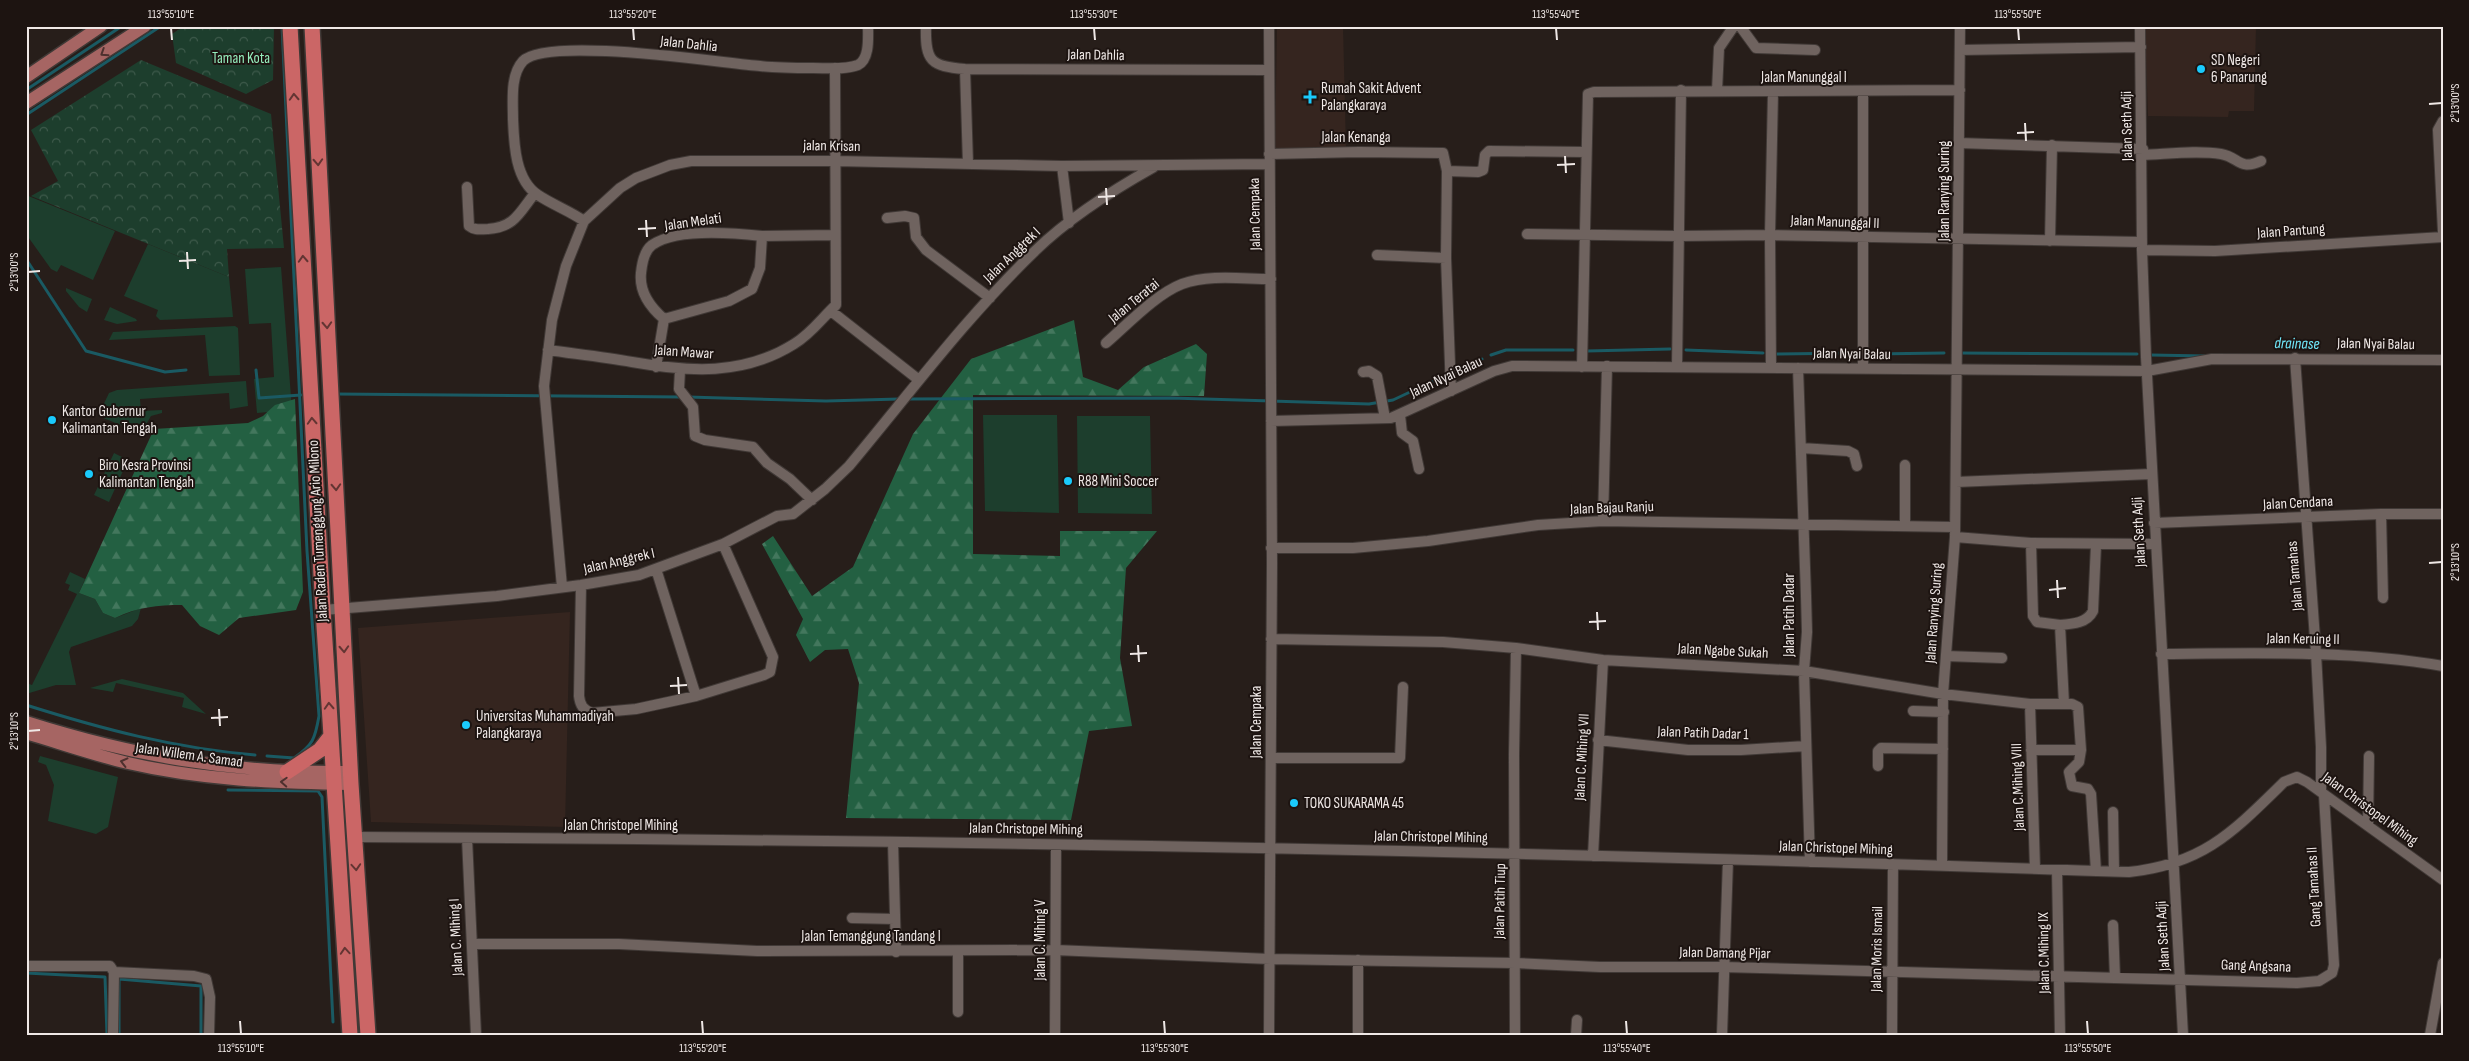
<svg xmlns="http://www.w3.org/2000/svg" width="2469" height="1061" viewBox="0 0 2469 1061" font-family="'Sofia Sans Condensed',sans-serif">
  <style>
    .built { fill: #35251f }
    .grass { fill: #1d3e2d }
    .forest { fill: url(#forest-firs) }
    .park { fill: url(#park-crowns) }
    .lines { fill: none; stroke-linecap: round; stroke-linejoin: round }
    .stream { stroke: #1a5a63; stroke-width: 3 }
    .minor-casing { stroke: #403936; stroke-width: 12 }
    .major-casing { stroke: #403936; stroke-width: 15 }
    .highway-casing { stroke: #403936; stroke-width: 18 }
    .minor { stroke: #6f635f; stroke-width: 10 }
    .major { stroke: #a66563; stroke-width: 12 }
    .highway { stroke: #cb6666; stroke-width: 15 }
    .oneway { stroke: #4d302e }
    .oneway2 { stroke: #633533 }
    .ticks { fill: none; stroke: #efe8e6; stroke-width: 2 }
    .poi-dot { fill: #1acafc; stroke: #1d1411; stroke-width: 2 }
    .labels { text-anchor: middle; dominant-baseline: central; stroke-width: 4; stroke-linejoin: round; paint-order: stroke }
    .street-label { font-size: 15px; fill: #efe8e6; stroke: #1d1411 }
    .park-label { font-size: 15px; fill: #95eebd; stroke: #1d1411 }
    .poi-label { font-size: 15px; fill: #efe8e6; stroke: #1d1411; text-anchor: start }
    .water-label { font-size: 16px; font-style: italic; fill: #70e7fa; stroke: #1d1411 }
    .neatline { fill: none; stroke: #efe8e6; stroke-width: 2 }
    .ticks-label { font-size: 12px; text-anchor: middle; fill: #efe8e6 }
  </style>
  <defs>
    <pattern id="forest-firs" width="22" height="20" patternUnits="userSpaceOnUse" patternTransform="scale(1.25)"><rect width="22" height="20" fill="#236042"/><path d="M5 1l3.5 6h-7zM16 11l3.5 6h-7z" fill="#43775d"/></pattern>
    <pattern id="park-crowns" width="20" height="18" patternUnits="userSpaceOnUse" patternTransform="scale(1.25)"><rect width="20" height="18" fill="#1d3e2d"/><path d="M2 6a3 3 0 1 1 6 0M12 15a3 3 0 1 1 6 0" fill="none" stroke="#3e5a4b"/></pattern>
  </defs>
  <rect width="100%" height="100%" fill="#271e1a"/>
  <path class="built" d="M 1277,26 L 1343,26 L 1346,148 L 1275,149 Z
    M 2145,26 L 2256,26 L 2254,111 L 2229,111 L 2228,117 L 2148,116 Z
    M 570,612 L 565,827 L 371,822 L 358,628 Z"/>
  <path class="grass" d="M 26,195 L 115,231 L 93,280 L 61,265 L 57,272 L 51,269 L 26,234 Z
    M 148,244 L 229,277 L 233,317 L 160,320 L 156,316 L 158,310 L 124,296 Z
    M 281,267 L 292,410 L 257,413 L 254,379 L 274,377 L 271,323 L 249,324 L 245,269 Z
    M 66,288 L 92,299 L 87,312 L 79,307 L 66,291 Z
    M 110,307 L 136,319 L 137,321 L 117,324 L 104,320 Z
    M 235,326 L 238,328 L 240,375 L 209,376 L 205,335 L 109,340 L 113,332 Z
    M 246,381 L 248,406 L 230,409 L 229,393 L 140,399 L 141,411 L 162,410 L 162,413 L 151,416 L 141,433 L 98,416 L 109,393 L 117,390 Z
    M 983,415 L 1057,415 L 1059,513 L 985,511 Z
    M 1077,416 L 1150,416 L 1152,514 L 1078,513 Z
    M 114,453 L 128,460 L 109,502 L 94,495 Z
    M 70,572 L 85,579 L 79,593 L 95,599 L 103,613 L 115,618 L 141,608 L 138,619 L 132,626 L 71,647 L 69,652 L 76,685 L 56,685 L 26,694 L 26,683 L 32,685 L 77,594 L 68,590 L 70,585 L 65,583 Z
    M 122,679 L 183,693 L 206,714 L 182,707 L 184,698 L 116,683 L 113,692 L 90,688 Z
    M 40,756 L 118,777 L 108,827 L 96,834 L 48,821 L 54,785 L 46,765 L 38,762 Z"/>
  <path class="forest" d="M 1074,320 L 1083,377 L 1118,390 L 1144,367 L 1196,344 L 1207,354 L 1204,396 L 973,395 L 973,554 L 1060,556 L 1060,531 L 1157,531 L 1126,568 L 1120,658 L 1132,726 L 1089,731 L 1071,820 L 846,818 L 859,683 L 848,649 L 825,650 L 810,662 L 796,635 L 803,619 L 762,544 L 773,536 L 812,596 L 853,567 L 913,434 L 971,359 Z
    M 295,399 L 303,592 L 296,610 L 239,618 L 219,635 L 200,626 L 182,605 C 157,605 138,607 115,618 L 103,613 L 95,599 L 79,593 L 154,429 L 248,423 L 263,416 L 275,405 Z"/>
  <path class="park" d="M 184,26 L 274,26 L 273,80 L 246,94 L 176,63 L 172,34 Z
    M 141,60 L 271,114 L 284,248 L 227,249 L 229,277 L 31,196 L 58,181 L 31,130 Z"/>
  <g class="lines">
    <path class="stream" d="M 26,90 L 122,26
      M 26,115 L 161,26
      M 26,259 L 86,351 L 165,372 L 186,370
      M 1686,350 L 1763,353
      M 1587,351 L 1670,349
      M 1959,353 L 2137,354
      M 1773,354 L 1855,353
      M 1872,354 L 1944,353
      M 1491,355 L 1506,350 L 1573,350
      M 2151,355 L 2205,356
      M 256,370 L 259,398 L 301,395
      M 1458,370 L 1482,359
      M 336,394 L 682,397
      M 688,397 L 826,401 L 899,399
      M 908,399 L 1171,398 L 1369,404 L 1393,400 L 1442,377
      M 26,705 C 102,729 174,748 255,755
      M 267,756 L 294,758 C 313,745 315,739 319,716 L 307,551 L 282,26
      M 228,790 L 318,791 L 322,797 L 333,1022
      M 26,973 L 105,977 L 107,1035
      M 119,1035 L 119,979 L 201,986 L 201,1035"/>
    <defs>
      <path id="minor" d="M 926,26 C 925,62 931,66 965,69 L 1268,70
        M 1269,26 L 1272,563 L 1269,1035
        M 1740,26 L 1756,48 L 1815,50
        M 2140,26 L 2142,250 L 2146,357 L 2183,1035
        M 1960,50 L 2141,47
        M 965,69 L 968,164
        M 1717,91 L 1719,48 L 1734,26
        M 2443,121 L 2438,130 L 2443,232
        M 1959,143 L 2143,149
        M 1269,154 L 1359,152 L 1443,153 L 1447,171 L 1446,258 L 1451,391
        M 2142,155 C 2168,154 2196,150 2221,154 C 2239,157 2239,171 2261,161
        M 1062,166 L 1069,223
        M 1447,171 L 1478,172 L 1483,170 L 1485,155 L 1489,151 L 1586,152
        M 467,187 L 469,226 C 475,231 481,229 488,229 C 515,227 519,213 535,193
        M 887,218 L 905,216 L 914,218 L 916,237 L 926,250 L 990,298
        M 584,221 C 570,211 553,205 538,195 C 515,180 514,144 513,119 C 513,101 510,75 523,61 C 548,36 720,63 760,66 C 778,68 795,68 813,68 C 827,68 845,70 858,65 C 870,59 868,37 868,26
        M 1527,234 L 1679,236 L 1770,235 L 2142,242
        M 2050,241 L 2052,145
        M 2142,250 L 2215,251 L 2443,237
        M 1377,255 L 1446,258
        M 831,311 L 919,380
        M 664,319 C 650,307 639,292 641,273 C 642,263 644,251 652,245 C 676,228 735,233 762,236
        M 1106,343 C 1127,325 1156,294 1182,284 C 1209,274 1243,279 1271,279
        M 548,350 C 576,354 604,357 632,362 C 689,372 743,376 794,344 C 811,334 822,318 836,305 L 835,68
        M 2295,358 L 2316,653 L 2321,747 L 2321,792
        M 656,367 L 664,319 L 729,301 L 752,289 L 760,268 L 762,236 L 835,235
        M 1582,367 L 1588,94 L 1594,92 L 1960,90
        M 1677,367 L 1681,90
        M 1771,368 L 1770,235 L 1773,92
        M 1798,368 L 1806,596 L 1807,632 L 1804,671 L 1810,862
        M 1863,369 L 1863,92
        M 680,370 L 679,389 L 693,407 L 695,436 L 705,440 L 753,447 L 767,463 L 790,479 L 812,500
        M 1363,372 L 1369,371 L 1377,376 L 1385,418
        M 1400,415 L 1402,433 L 1413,441 L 1419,469
        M 1271,421 L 1391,418 L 1494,371 L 1512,366 L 2147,371 L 2212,359 L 2443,360
        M 1801,448 L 1848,451 L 1854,454 L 1857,466
        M 1905,465 L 1905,525
        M 1956,482 L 2151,474
        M 2381,514 L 2383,598
        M 1603,521 L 1607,366
        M 2154,523 L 2381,514 L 2443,514
        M 1955,537 L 2031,543 L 2156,544
        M 2031,543 L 2033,616 L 2037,622 L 2060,625
        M 1271,548 L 1353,548 L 1428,541 L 1538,525 L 1603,521 L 1954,527
        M 656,569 L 696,696 L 764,675 L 770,672 L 773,657 L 723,544
        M 581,585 L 579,696 C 580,705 583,710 592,713 L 636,709 L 696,696
        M 562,587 L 544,386 L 552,320 L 566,266 L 584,221 L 620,188 L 636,178 L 670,165 L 691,161 L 836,161 L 1062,166 L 1269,164
        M 323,610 L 497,596 L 581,585 L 639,575 L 723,544 L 777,516 L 793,514 L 825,489 L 849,466 C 910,393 967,316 1036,250 C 1069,218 1113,190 1154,167
        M 1271,639 L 1443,642 L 1516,648 L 1603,660 L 1804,671 L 1943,694 L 2030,704 L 2072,704 L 2078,707 L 2081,750 L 2031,750
        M 2161,654 C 2256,653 2350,650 2443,666
        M 1946,656 L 2002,658
        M 2030,704 L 2035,869
        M 2064,704 L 2060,625 C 2073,624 2087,623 2093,611 L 2096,545
        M 1913,711 L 1944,712
        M 1598,740 L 1688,750 L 1741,750 L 1806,746
        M 2081,750 L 2079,762 L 2069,772 L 2072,786 L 2088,789 L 2091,794 L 2096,871
        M 1271,758 L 1400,758 L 1403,687
        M 1878,766 L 1878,751 L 1881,748 L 1943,749
        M 2113,812 L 2114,871
        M 2368,826 L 2369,756
        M 355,837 C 946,840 1537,851 2129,872 C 2203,864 2233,832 2284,782 L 2297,777 L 2307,782 L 2443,880
        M 467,838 L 476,1035
        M 893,842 L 896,952
        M 1593,856 L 1603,660
        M 1942,866 L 1943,694 L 1955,537 L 1960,26
        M 2057,870 L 2060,1035
        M 852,918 L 895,919
        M 2113,925 L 2115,978
        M 472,944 L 619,944 L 757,951 L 1055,950 L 1270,959 L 1514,963 L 1600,967 L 1722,967 L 2297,983 L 2319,981 L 2332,973 L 2334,965 L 2324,795
        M 1358,960 L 1358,1035
        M 26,966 L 110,966 L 114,972 L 113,1035
        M 114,972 L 194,976 L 206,979 L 210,997 L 209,1035
        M 958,1012 L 958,951
        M 1055,1035 L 1056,845
        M 1515,1035 L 1514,754 L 1516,648
        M 1576,1035 L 1577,1020
        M 1722,1035 L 1728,860
        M 1892,1035 L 1893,864
        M 2430,1035 L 2443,963"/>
      <path id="major" d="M 26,77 L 101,26
        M 26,103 L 145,26
        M 26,722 C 133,756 231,773 343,772
        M 26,733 C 60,743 94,755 128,763 C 201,780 276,783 351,784"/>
      <path id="highway" d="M 290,26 L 323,610 L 350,1035
        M 312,26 L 351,784 L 368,1035
        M 287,772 L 320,750 L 331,736"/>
    </defs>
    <use href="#minor" class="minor-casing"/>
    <use href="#major" class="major-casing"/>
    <use href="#highway" class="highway-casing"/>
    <use href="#minor" class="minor"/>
    <use href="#major" class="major"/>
    <use href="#highway" class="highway"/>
  </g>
  <defs><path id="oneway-chevron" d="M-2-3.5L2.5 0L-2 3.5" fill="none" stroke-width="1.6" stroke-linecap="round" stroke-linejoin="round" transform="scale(1.25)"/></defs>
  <g class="oneway">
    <use href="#oneway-chevron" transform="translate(104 53) rotate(147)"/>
    <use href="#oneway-chevron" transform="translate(124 762) rotate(-166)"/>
    <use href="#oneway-chevron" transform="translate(284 782) rotate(-177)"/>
  </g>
  <g class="oneway2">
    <use href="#oneway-chevron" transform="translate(294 97) rotate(-93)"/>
    <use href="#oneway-chevron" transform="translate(318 162) rotate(87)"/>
    <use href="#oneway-chevron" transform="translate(303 259) rotate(-93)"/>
    <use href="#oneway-chevron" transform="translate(327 325) rotate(87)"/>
    <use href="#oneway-chevron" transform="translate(312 421) rotate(-93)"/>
    <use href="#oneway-chevron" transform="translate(336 487) rotate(87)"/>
    <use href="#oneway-chevron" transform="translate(344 649) rotate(87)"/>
    <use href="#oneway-chevron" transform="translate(329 706) rotate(-93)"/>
    <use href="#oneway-chevron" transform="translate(356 867) rotate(86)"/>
    <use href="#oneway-chevron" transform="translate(345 951) rotate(-94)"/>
  </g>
  <path class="ticks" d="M 171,28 L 172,40M 633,28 L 634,40M 1094,28 L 1095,40M 1556,28 L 1557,40M 2018,28 L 2019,40M 2429,104 L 2442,103M 2025,123 L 2026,141M 2017,133 L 2034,132M 1565,156 L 1566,173M 1557,165 L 1575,164M 1106,188 L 1107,205M 1098,197 L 1115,196M 646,220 L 647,237M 638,229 L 656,228M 187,252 L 188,269M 179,261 L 196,260M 28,272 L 40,271M 2429,563 L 2442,562M 2057,580 L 2058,598M 2049,590 L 2066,588M 1597,612 L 1598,630M 1589,622 L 1606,621M 1138,645 L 1139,662M 1130,654 L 1147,653M 678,677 L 679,694M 670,686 L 687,685M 219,709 L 220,726M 211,718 L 228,717M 28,731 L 40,730M 240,1021 L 241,1034M 702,1021 L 703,1034M 1164,1021 L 1165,1034M 1626,1021 L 1627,1034M 2087,1021 L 2088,1034"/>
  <g class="poi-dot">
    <circle cx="2201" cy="69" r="5"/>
    <path d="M1307.5 89.5h5v5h5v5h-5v5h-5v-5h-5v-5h5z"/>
    <circle cx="52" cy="420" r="5"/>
    <circle cx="89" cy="474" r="5"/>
    <circle cx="1068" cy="481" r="5"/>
    <circle cx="466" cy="725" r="5"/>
    <circle cx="1294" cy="803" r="5"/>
  </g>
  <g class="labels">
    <g class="street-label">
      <text transform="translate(689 44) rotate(6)">Jalan Dahlia</text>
      <text transform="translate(1096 55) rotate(1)">Jalan Dahlia</text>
      <text x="1804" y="77">Jalan Manunggal I</text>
      <text transform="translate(2127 126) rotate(-91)">Jalan Seth Adji</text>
      <text x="1356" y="137">Jalan Kenanga</text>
      <text transform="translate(832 146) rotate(1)">jalan Krisan</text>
      <text transform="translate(1944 191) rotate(-90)">Jalan Ranying Suring</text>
      <text transform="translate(1255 214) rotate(-91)">Jalan Cempaka</text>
      <text transform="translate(693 222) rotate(-8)">Jalan Melati</text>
      <text transform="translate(1835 222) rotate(2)">Jalan Manunggal II</text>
      <text transform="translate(2291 231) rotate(-4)">Jalan Pantung</text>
      <text transform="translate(1012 255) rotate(-44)">Jalan Anggrek I</text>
      <text transform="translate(1134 301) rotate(-39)">Jalan Teratai</text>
      <text transform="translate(2376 344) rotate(1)">Jalan Nyai Balau</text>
      <text transform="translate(684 352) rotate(4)">Jalan Mawar</text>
      <text transform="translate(1852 354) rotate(1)">Jalan Nyai Balau</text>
      <text transform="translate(1446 377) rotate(-25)">Jalan Nyai Balau</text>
      <text transform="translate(2298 503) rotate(-3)">Jalan Cendana</text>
      <text transform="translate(1612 508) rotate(-2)">Jalan Bajau Ranju</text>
      <text transform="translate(318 531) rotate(-93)">Jalan Raden Tumenggung Ario Milono</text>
      <text transform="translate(2139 532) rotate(-93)">Jalan Seth Adji</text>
      <text transform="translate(619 561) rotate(-13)">Jalan Anggrek I</text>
      <text transform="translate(2295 576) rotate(-95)">Jalan Tamahas</text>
      <text transform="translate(1934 613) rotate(-86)">Jalan Ranying Suring</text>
      <text transform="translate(1789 615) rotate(-90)">Jalan Patih Dadar</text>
      <text transform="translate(2303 639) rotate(1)">Jalan Keruing II</text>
      <text transform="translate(1723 651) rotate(3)">Jalan Ngabe Sukah</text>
      <text transform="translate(1256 722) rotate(-90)">Jalan Cempaka</text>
      <text transform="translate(1703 733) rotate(2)">Jalan Patih Dadar 1</text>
      <text transform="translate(189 755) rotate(8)">Jalan Willem A. Samad</text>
      <text transform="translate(1582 757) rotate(-87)">Jalan C. Mihing VII</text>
      <text transform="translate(2018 787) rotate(-92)">Jalan C.Mihing VIII</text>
      <text transform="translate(2370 809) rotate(36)">Jalan Christopel Mihing</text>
      <text x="621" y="825">Jalan Christopel Mihing</text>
      <text transform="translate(1026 829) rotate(1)">Jalan Christopel Mihing</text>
      <text transform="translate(1431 837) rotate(1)">Jalan Christopel Mihing</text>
      <text transform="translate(1836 848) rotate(2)">Jalan Christopel Mihing</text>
      <text transform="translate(2314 887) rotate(-93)">Gang Tamahas II</text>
      <text transform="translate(1500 901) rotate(-89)">Jalan Patih Tiup</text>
      <text x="871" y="936">Jalan Temanggung Tandang I</text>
      <text transform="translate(2163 936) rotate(-93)">Jalan Seth Adji</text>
      <text transform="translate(456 937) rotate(-93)">Jalan C. Mihing I</text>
      <text transform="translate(1040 940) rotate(-90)">Jalan C. Mihing V</text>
      <text transform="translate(1877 949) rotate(-89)">Jalan Moris Ismail</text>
      <text transform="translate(1725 953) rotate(1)">Jalan Damang Pijar</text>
      <text transform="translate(2044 953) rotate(-91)">Jalan C.Mihing IX</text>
      <text transform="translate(2256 966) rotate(2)">Gang Angsana</text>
    </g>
    <g class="park-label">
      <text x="241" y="58">Taman Kota</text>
    </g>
    <g class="poi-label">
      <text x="2211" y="60">SD Negeri<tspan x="2211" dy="17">6 Panarung</tspan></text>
      <text x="1321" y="88">Rumah Sakit Advent<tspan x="1321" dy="17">Palangkaraya</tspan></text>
      <text x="62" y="411">Kantor Gubernur<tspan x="62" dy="17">Kalimantan Tengah</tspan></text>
      <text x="99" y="465">Biro Kesra Provinsi<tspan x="99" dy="17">Kalimantan Tengah</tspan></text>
      <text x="1078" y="481">R88 Mini Soccer</text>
      <text x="476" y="716">Universitas Muhammadiyah<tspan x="476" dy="17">Palangkaraya</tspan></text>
      <text x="1304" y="803">TOKO SUKARAMA 45</text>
    </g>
    <g class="water-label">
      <text transform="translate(2297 344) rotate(1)">drainase</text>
    </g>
  </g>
  <rect width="2469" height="1061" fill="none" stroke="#1d1411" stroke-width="55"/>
  <rect x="28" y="28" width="2414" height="1006" class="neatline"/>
  <g class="ticks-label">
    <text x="171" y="18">113°55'10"E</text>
    <text x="633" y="18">113°55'20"E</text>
    <text x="1094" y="18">113°55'30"E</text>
    <text x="1556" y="18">113°55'40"E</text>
    <text x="2018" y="18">113°55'50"E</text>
    <text transform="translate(2455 103) rotate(-90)" y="4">2°13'00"S</text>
    <text transform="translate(14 272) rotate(-90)" y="4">2°13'00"S</text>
    <text transform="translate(2455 562) rotate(-90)" y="4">2°13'10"S</text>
    <text transform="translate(14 731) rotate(-90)" y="4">2°13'10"S</text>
    <text x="241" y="1052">113°55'10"E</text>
    <text x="703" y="1052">113°55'20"E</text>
    <text x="1165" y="1052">113°55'30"E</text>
    <text x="1627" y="1052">113°55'40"E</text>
    <text x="2088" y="1052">113°55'50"E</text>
  </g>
</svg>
